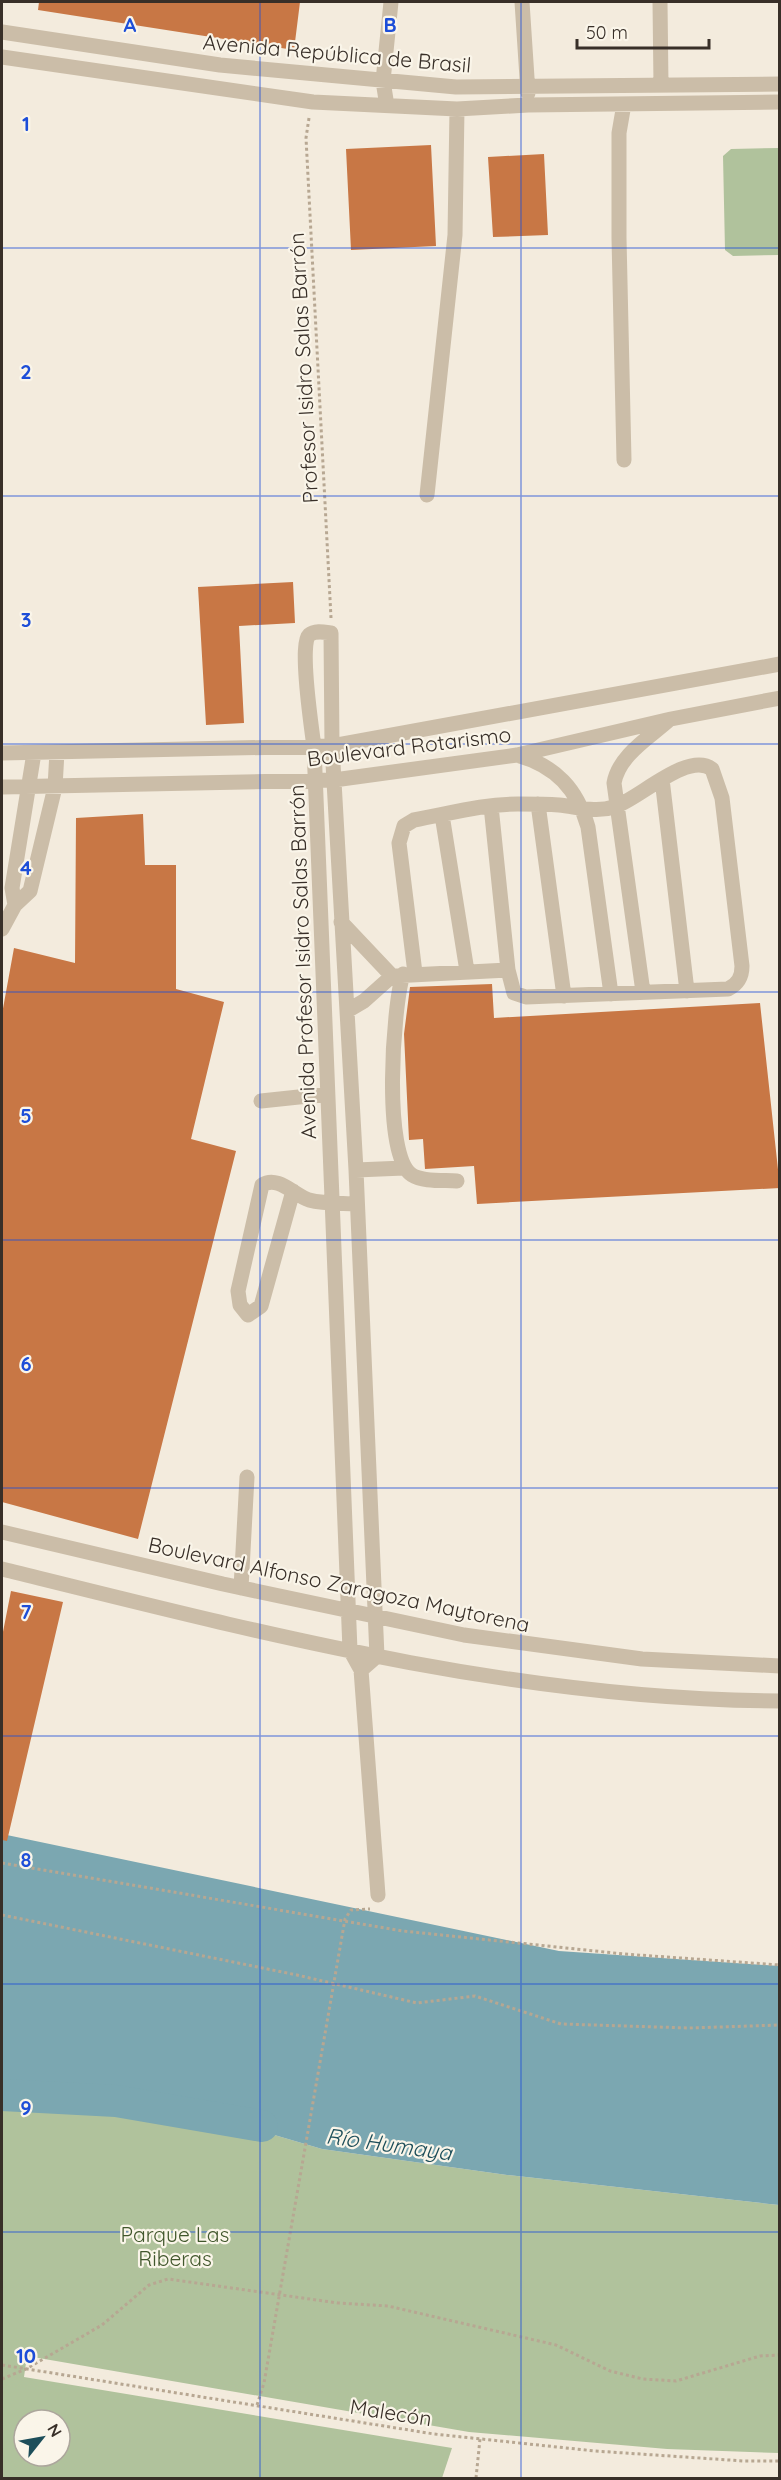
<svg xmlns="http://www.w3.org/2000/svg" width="781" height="2480" viewBox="0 0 781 2480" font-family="Quicksand,sans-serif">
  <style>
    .green { fill: #b0c29c; fill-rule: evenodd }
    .water { fill: #7ba7b1 }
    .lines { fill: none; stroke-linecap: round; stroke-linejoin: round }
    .river { stroke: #7ba7b1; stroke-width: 32 }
    .building { fill: #c87745 }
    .path { stroke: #b7a792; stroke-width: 3; stroke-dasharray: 3 3; stroke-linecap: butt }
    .minor { stroke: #cbbda8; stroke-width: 15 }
    .grid { fill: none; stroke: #1d4ed8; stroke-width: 1.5; stroke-opacity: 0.55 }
    .labels { text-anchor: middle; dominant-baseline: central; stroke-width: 4.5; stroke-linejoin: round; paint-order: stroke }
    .street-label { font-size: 21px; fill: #382f28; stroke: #faf5e9 }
    .park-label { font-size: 21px; fill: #41572c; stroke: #faf5e9 }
    .water-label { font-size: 22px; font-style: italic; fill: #1d4e5a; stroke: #faf5e9 }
    .grid-label { font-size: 20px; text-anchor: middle; font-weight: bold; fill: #1d4ed8; stroke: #faf5e9; stroke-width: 4.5; stroke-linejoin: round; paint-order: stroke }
  </style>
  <rect width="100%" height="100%" fill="#f3ebdd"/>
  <path class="green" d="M 779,148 L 779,255 L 733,256 L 725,250 L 723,156 L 731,149 Z
    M 104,2099 L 210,2116 L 322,2149 L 507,2175 L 779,2205 L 779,2453 L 667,2449 L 469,2432 L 27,2356 L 24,2377 L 452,2448 L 442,2478 L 2,2478 L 2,2102 ZM 24,2420 L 60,2420 L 60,2456 L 24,2456 Z"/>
  <path class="water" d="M 2,1834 L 559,1951 L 779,1966 L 779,2205 L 507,2175 L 322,2149 L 210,2116 L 104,2099 L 2,2102 Z"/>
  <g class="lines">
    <path class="river" d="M 2,2095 L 116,2101 L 262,2126"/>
  </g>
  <path class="building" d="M 39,2 L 300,2 L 294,50 L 38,10 Z
    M 431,145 L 436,246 L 351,250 L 346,149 Z
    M 544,154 L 548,235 L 493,237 L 488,157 Z
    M 293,582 L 295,623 L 239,626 L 244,723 L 206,725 L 198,587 Z
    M 143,814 L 145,865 L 176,865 L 176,989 L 224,1002 L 191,1139 L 236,1151 L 138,1539 L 2,1502 L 2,1014 L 14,948 L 75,963 L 76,818 Z
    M 492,984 L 494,1018 L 760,1003 L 780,1188 L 477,1204 L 474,1166 L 425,1169 L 423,1139 L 409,1140 L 404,1034 L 410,987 Z
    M 11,1591 L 63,1602 L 7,1841 L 2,1840 L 2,1637 Z"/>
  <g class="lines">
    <path class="path" d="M 309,118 L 306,138 L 331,618
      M 2,1863 L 403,1931 L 624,1954 L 780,1965
      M 2,1915 L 297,1975 L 417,2003 L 475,1996 L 561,2024 L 689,2028 L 780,2025
      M 2,2365 L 434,2434 L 595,2451 L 744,2461 L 780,2461
      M 2,2379 L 26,2369 L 102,2325 L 149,2285 L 168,2279 L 338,2303 L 388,2306 L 556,2345 L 610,2371 L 643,2379 L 676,2381 L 760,2356 L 780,2355
      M 257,2405 L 264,2383 L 345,1919 L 351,1910 L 370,1909
      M 476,2478 L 480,2439"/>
    <path class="minor" d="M 522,2 L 528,93
      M 660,2 L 661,85
      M 2,32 L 220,65 L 456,87 L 780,84
      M 2,57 L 313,102 L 457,109 L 528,105 L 780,102
      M 624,104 L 619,133 L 619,238 L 624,460
      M 387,106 L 383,81 L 391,2
      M 427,495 L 455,235 L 457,109
      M 2,753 L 332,746 L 780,664
      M 517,755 C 556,766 577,789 588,827 L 611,994
      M 662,779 L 687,991
      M 2,787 L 334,780 L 517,755 L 671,719 L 780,698
      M 538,804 L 564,996
      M 442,815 L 467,971
      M 15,905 L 12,888 L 34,753
      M 341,922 L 392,976
      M 2,929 L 15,905 L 30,891 L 55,787 L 57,752
      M 415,973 L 399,843 L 404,826 L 414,820 C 448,814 483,804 518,804 C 532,804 546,804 559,805 C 578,807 595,813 614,807 C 638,800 687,751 712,769 L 722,798 L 742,966 C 742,977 738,984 728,989 L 526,997 L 514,993 L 508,970
      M 403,974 C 393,1007 382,1156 412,1175 C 423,1182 444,1180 457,1181
      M 643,992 L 614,783 C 619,755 649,738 669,720
      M 347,1011 L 364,1001 L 392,976 L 508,970 L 491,806
      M 261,1101 L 327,1094
      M 356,1170 L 404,1168
      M 293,1191 L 261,1306 L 248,1315 L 240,1305 L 238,1291 L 262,1185 C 278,1175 294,1195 309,1200 C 324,1204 341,1203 357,1204
      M 2,1532 L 223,1584 L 464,1635 L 642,1659 L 780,1666
      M 2,1569 C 257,1632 515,1700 780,1701
      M 241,1588 L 247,1477
      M 361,1670 L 377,1656 L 356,1170 L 332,746 L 331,633 C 324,632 315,630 309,635 C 299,644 312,731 314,747 L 350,1650 L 361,1670 L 378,1895"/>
  </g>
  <path class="grid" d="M 260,2 L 260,2478M 521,2 L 521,2478M 2,248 L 780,248M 2,496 L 780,496M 2,744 L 780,744M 2,992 L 780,992M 2,1240 L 780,1240M 2,1488 L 780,1488M 2,1736 L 780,1736M 2,1984 L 780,1984M 2,2232 L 780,2232"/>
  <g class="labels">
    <g class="street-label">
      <text transform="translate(337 53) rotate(5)">Avenida República de Brasil</text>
      <text transform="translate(303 368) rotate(-93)">Profesor Isidro Salas Barrón</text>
      <text transform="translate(409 746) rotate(-7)">Boulevard Rotarismo</text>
      <text transform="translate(302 962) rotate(-92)">Avenida Profesor Isidro Salas Barrón</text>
      <text transform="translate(339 1584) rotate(12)">Boulevard Alfonso Zaragoza Maytorena</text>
      <text transform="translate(391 2412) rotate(9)">Malecón</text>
    </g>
    <g class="park-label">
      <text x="175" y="2234">Parque Las<tspan x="175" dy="24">Riberas</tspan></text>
    </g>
    <g class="water-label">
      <text transform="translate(389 2144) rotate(8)">Río Humaya</text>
    </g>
  </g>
  <g class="grid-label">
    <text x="130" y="32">A</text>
    <text x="390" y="32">B</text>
    <text x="26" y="131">1</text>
    <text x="26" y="379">2</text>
    <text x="26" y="627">3</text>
    <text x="26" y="875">4</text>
    <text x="26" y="1123">5</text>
    <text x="26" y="1371">6</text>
    <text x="26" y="1619">7</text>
    <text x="26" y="1867">8</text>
    <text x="26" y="2115">9</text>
    <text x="26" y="2363">10</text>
  </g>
  <rect width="781" height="2480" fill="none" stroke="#382f28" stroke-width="6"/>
  <g transform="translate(42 2438) rotate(59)"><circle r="28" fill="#faf5e9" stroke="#aca69c" stroke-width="1.5"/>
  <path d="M0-4.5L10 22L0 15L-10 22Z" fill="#1d4e5a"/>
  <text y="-9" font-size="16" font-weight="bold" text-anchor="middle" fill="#382f28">N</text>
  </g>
  <path d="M577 39v9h132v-9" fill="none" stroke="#382f28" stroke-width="3"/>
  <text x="586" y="39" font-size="18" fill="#382f28" stroke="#faf5e9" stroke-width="4.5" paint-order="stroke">50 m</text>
</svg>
